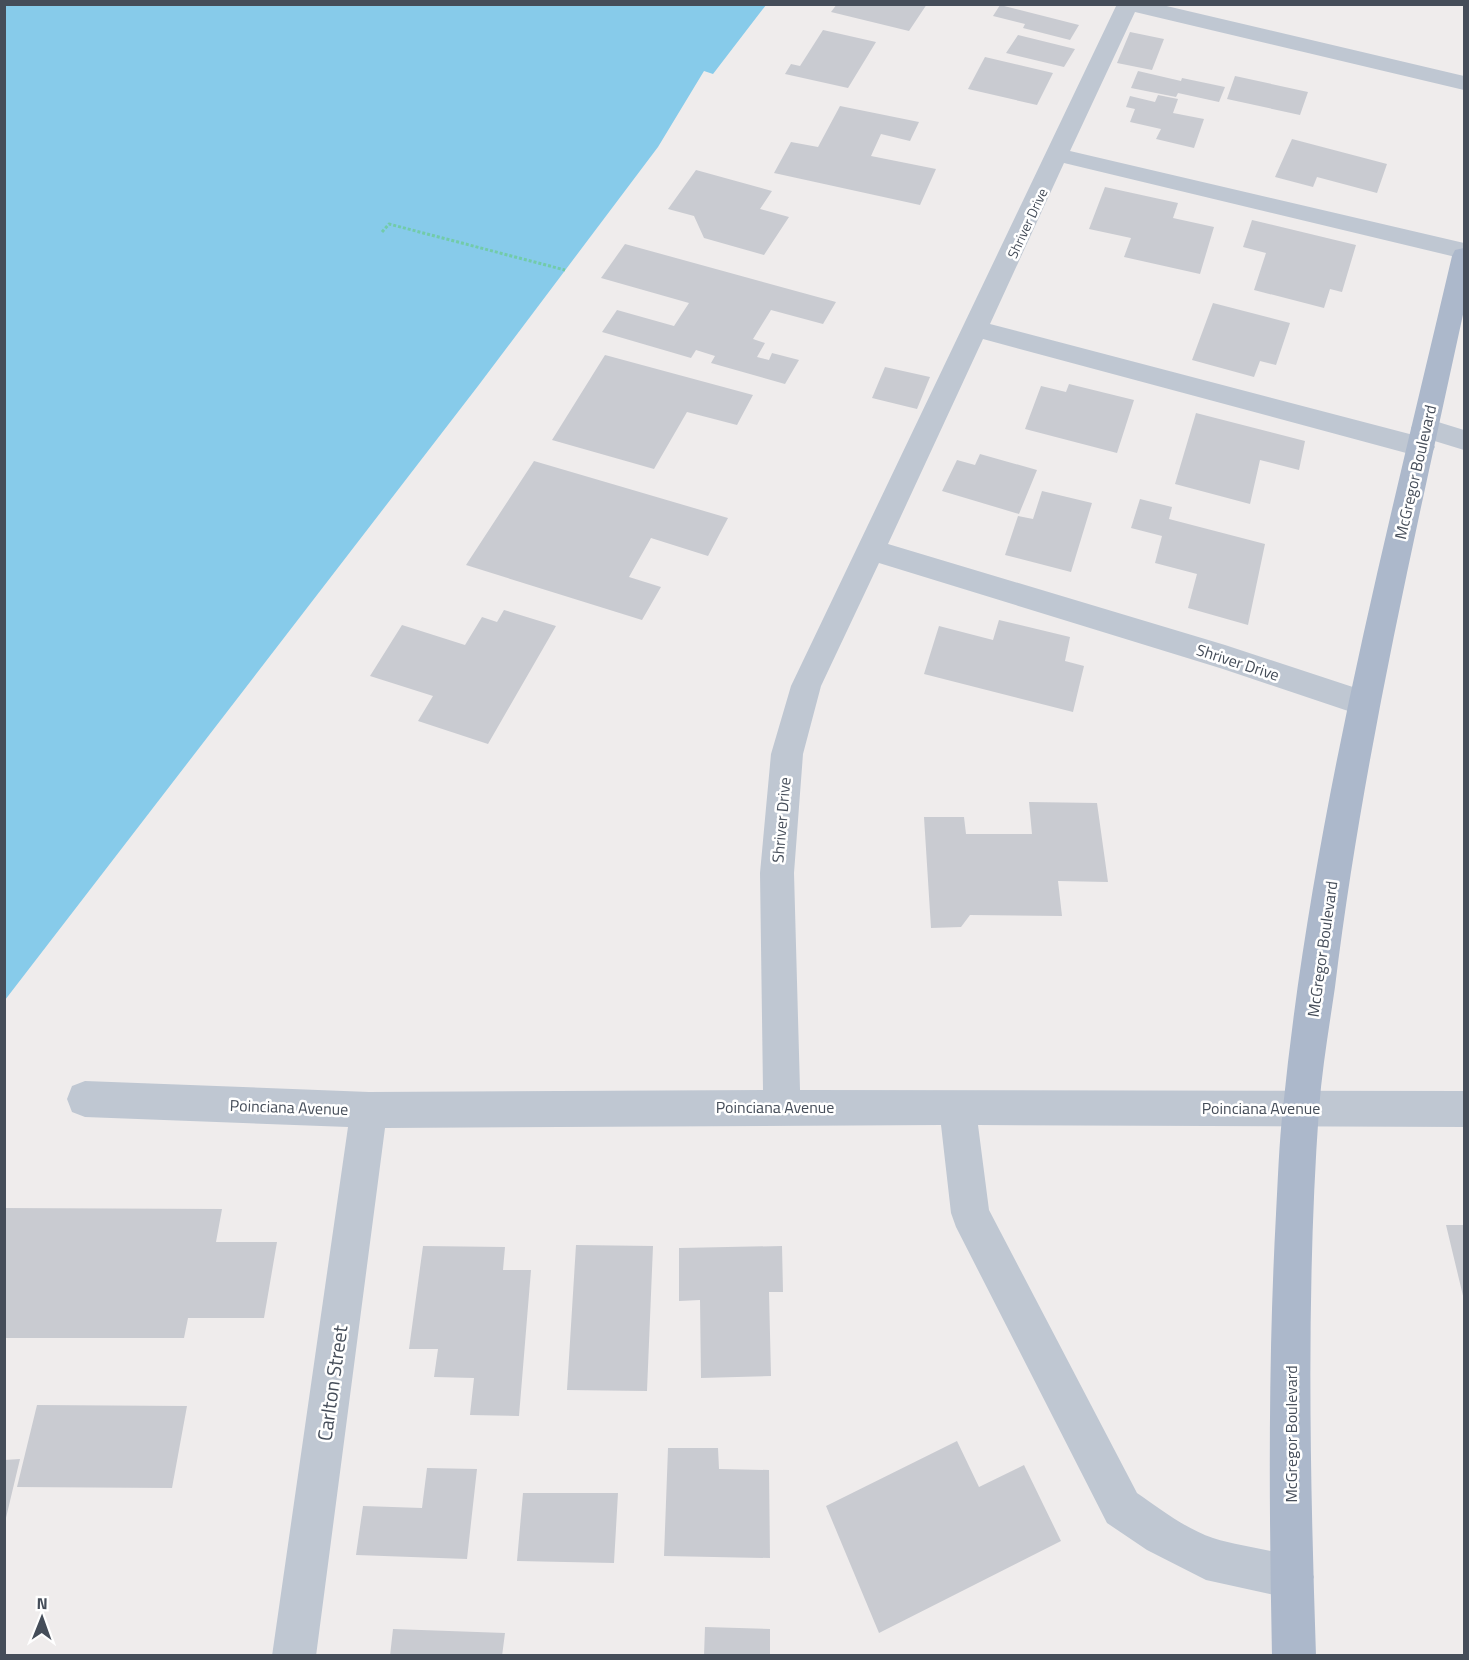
<svg xmlns="http://www.w3.org/2000/svg" width="1469" height="1660" viewBox="0 0 1469 1660" font-family="'Titillium Web',sans-serif">
  <style>
    .water { fill: #87cbea }
    .building { fill: #c9cbd1 }
    .lines { fill: none; stroke-linecap: round; stroke-linejoin: round }
    .path { stroke: #72cba9; stroke-width: 3; stroke-dasharray: 3 2; stroke-linecap: butt }
    .minor { fill: #bfc7d2; fill-rule: evenodd }
    .major { fill: #acb8cb; fill-rule: evenodd }
    .labels { text-anchor: middle; dominant-baseline: central; stroke-width: 5; stroke-linejoin: round; paint-order: stroke }
    .far-street-label { font-size: 14px; fill: #454d59; stroke: #fff }
    .street-label { font-size: 16px; fill: #454d59; stroke: #fff }
    .near-street-label { font-size: 20px; fill: #454d59; stroke: #fff }
  </style>
  <rect width="100%" height="100%" fill="#efecec"/>
  <path class="water" d="M 5,4 L 766,5 L 713,74 L 704,71 L 658,147 L 478,386 L 5,1000 Z"/>
  <path class="building" d="M 837,4 L 844,6 L 927,4 L 909,31 L 831,12 Z
    M 1000,5 L 1079,25 L 1070,40 L 1023,28 L 1025,24 L 993,16 Z
    M 823,30 L 876,42 L 848,88 L 785,74 L 791,64 L 800,66 Z
    M 1130,32 L 1164,39 L 1152,70 L 1117,63 Z
    M 1018,35 L 1075,49 L 1064,67 L 1006,53 Z
    M 985,57 L 1053,73 L 1037,105 L 968,89 Z
    M 1138,71 L 1181,81 L 1182,78 L 1225,87 L 1219,102 L 1178,93 L 1176,97 L 1131,88 Z
    M 1235,76 L 1308,92 L 1300,115 L 1227,99 Z
    M 1158,95 L 1178,99 L 1173,113 L 1204,119 L 1194,148 L 1156,139 L 1161,129 L 1130,122 L 1135,109 L 1126,107 L 1130,96 L 1155,102 Z
    M 840,106 L 919,122 L 910,141 L 881,134 L 871,156 L 936,169 L 920,205 L 774,173 L 791,142 L 818,147 Z
    M 1292,139 L 1387,164 L 1377,193 L 1317,177 L 1313,187 L 1275,177 Z
    M 696,170 L 772,191 L 760,209 L 789,217 L 764,255 L 704,238 L 694,216 L 668,209 Z
    M 1105,187 L 1178,203 L 1173,218 L 1214,227 L 1200,274 L 1124,257 L 1131,238 L 1089,229 Z
    M 1252,220 L 1356,245 L 1342,292 L 1330,289 L 1324,308 L 1254,290 L 1266,253 L 1243,247 Z
    M 625,244 L 836,302 L 823,324 L 771,310 L 753,339 L 765,343 L 757,357 L 769,360 L 772,353 L 799,360 L 785,384 L 711,363 L 715,356 L 696,350 L 691,358 L 602,332 L 617,310 L 674,326 L 689,303 L 601,278 Z
    M 1213,303 L 1290,323 L 1276,365 L 1260,361 L 1254,377 L 1192,360 Z
    M 605,355 L 753,395 L 737,425 L 687,412 L 654,469 L 552,440 Z
    M 885,367 L 930,377 L 917,409 L 872,398 Z
    M 1069,384 L 1134,400 L 1117,453 L 1025,429 L 1041,386 L 1066,392 Z
    M 1196,413 L 1305,441 L 1299,470 L 1260,460 L 1250,504 L 1175,484 Z
    M 980,454 L 1037,470 L 1019,514 L 942,491 L 957,460 L 975,465 Z
    M 534,461 L 728,518 L 708,556 L 651,538 L 629,577 L 661,587 L 642,620 L 466,565 Z
    M 1042,491 L 1092,503 L 1071,572 L 1005,555 L 1018,516 L 1033,519 Z
    M 1140,499 L 1172,507 L 1169,519 L 1265,544 L 1248,625 L 1188,608 L 1197,574 L 1155,563 L 1162,536 L 1131,528 Z
    M 504,610 L 556,626 L 488,744 L 418,721 L 433,696 L 370,676 L 402,625 L 465,645 L 482,617 L 497,622 Z
    M 999,620 L 1070,637 L 1065,661 L 1084,666 L 1073,712 L 924,674 L 939,626 L 993,640 Z
    M 1029,802 L 1097,803 L 1108,882 L 1058,881 L 1062,916 L 970,915 L 961,927 L 931,928 L 924,817 L 964,817 L 966,834 L 1032,834 Z
    M 4,1208 L 222,1209 L 216,1242 L 277,1242 L 264,1318 L 188,1318 L 184,1338 L 4,1338 Z
    M 1446,1225 L 1464,1225 L 1464,1300 Z
    M 576,1245 L 653,1246 L 647,1391 L 567,1390 Z
    M 423,1246 L 505,1247 L 503,1270 L 531,1270 L 519,1416 L 470,1415 L 474,1378 L 434,1377 L 438,1349 L 409,1349 Z
    M 782,1246 L 783,1292 L 769,1292 L 771,1376 L 701,1378 L 700,1300 L 679,1301 L 679,1248 Z
    M 37,1405 L 187,1406 L 172,1488 L 17,1487 Z
    M 957,1441 L 979,1487 L 1024,1465 L 1061,1541 L 879,1633 L 826,1506 Z
    M 668,1448 L 718,1448 L 719,1469 L 769,1470 L 770,1558 L 664,1556 Z
    M 20,1459 L 5,1522 L 4,1521 L 4,1460 Z
    M 427,1468 L 477,1469 L 467,1559 L 356,1555 L 363,1506 L 422,1508 Z
    M 523,1493 L 618,1493 L 614,1563 L 517,1561 Z
    M 705,1627 L 770,1629 L 770,1656 L 704,1656 Z
    M 393,1629 L 505,1633 L 502,1656 L 390,1656 Z"/>
  <g class="lines">
    <path class="path" d="M 382,232 L 389,224 L 565,270"/>
    <path class="minor" d="M 1117,4 L 1158,4 L 1464,76 L 1464,90 L 1135,12 L 1070,151 L 1464,243 L 1464,259 L 1064,163 L 990,324 L 1421,437 L 1431,440 L 1435,447 L 1431,454 L 1421,457 L 983,339 L 888,544 L 1225,645 L 1374,694 L 1379,703 L 1374,712 L 1363,716 L 1223,669 L 879,563 L 821,686 L 803,754 L 794,873 L 800,1090 L 1464,1091 L 1464,1127 L 978,1125 L 989,1210 L 1137,1493 C 1160,1509 1186,1529 1213,1538 C 1244,1548 1277,1549 1307,1562 L 1314,1577 L 1307,1592 L 1292,1599 L 1206,1580 L 1147,1550 L 1107,1523 L 956,1227 L 951,1213 L 941,1125 L 385,1128 L 316,1656 L 272,1656 L 348,1127 L 85,1117 L 72,1112 L 67,1099 L 72,1086 L 85,1081 L 369,1092 L 763,1090 L 760,873 L 771,754 L 791,686 Z
      M 1425,418 L 1464,430 L 1464,450 L 1415,435 L 1411,428 L 1415,421 Z"/>
    <path class="major" d="M 1464,248 L 1464,310 C 1415,536 1363,758 1335,987 C 1329,1028 1322,1069 1319,1109 C 1306,1291 1310,1474 1316,1656 L 1272,1656 C 1269,1508 1268,1361 1276,1214 C 1278,1179 1279,1143 1283,1108 C 1312,819 1386,538 1452,256 L 1455,250 Z"/>
  </g>
  <g class="labels">
    <g class="far-street-label">
      <text transform="translate(1027 223) rotate(-65)">Shriver Drive</text>
    </g>
    <g class="street-label">
      <text transform="translate(1415 472) rotate(-77)">McGregor Boulevard</text>
      <text transform="translate(1238 662) rotate(18)">Shriver Drive</text>
      <text transform="translate(781 820) rotate(-85)">Shriver Drive</text>
      <text transform="translate(1322 949) rotate(-82)">McGregor Boulevard</text>
      <text transform="translate(289 1107) rotate(2)">Poinciana Avenue</text>
      <text x="775" y="1107">Poinciana Avenue</text>
      <text x="1261" y="1108">Poinciana Avenue</text>
      <text transform="translate(1291 1434) rotate(-90)">McGregor Boulevard</text>
    </g>
    <g class="near-street-label">
      <text transform="translate(332 1383) rotate(-82)">Carlton Street</text>
    </g>
  </g>
  <rect width="1469" height="1660" fill="none" stroke="#454d59" stroke-width="12"/>
  <g transform="translate(42 1618) rotate(1)" stroke="#ffffff" stroke-width="4.5" paint-order="stroke">
  <path d="M0-4.5L10 22L0 15L-10 22Z" fill="#454d59"/>
  <text y="-9" font-size="16" font-weight="bold" text-anchor="middle" fill="#454d59">N</text>
  </g>
</svg>
